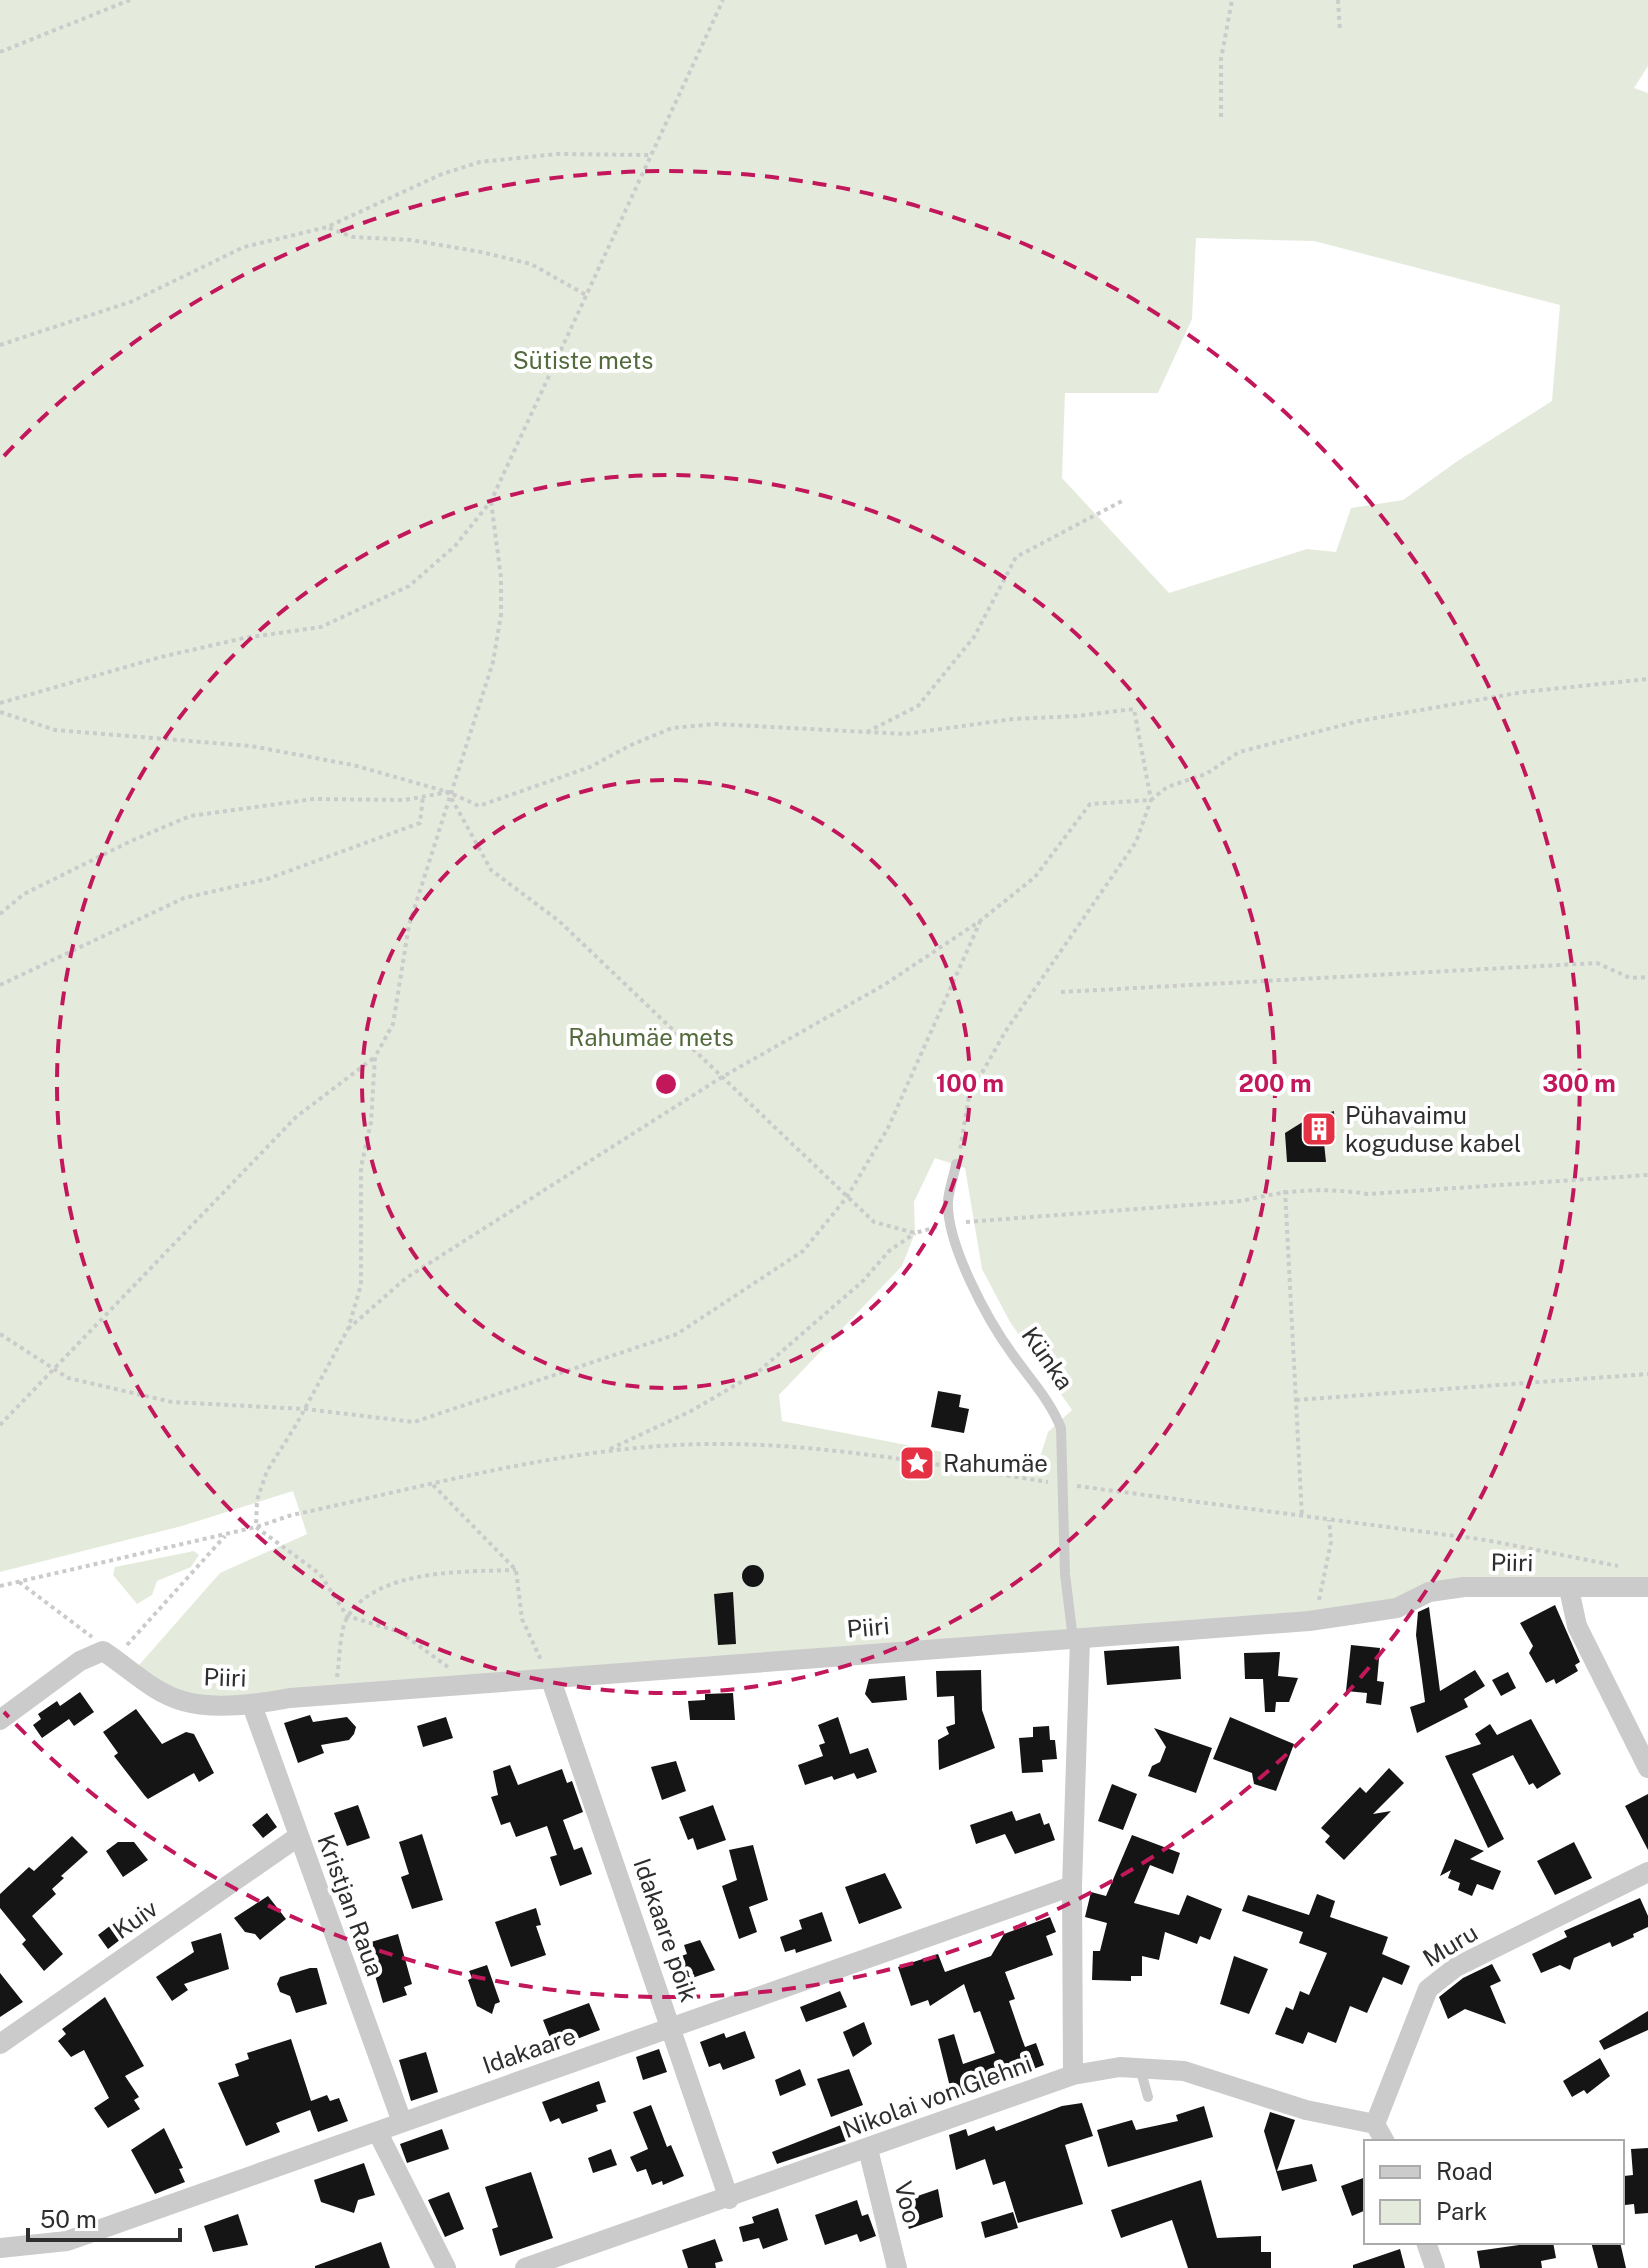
<svg xmlns="http://www.w3.org/2000/svg" width="1648" height="2268" viewBox="0 0 1648 2268" font-family="'Public Sans',sans-serif">
  <style>
    .green { fill: #e5ebdc; fill-rule: evenodd }
    .building { fill: #151515 }
    .lines { fill: none; stroke-linecap: round; stroke-linejoin: round }
    .path { stroke: #cbcbcb; stroke-width: 4; stroke-dasharray: 4 4; stroke-linecap: butt }
    .lane { stroke: #cbcbcb; stroke-width: 10 }
    .street { stroke: #cbcbcb; stroke-width: 20 }
    .ring { fill: none; stroke: #c2185b; stroke-width: 4; stroke-dasharray: 14 10 }
    .labels { text-anchor: middle; dominant-baseline: central; stroke-width: 8; stroke-linejoin: round; paint-order: stroke }
    .park-label { font-size: 24px; fill: #526a3c; stroke: #fff }
    .poi-label { font-size: 24px; fill: #2e2e2e; stroke: #fff; text-anchor: start }
    .street-label { font-size: 24px; fill: #2e2e2e; stroke: #fff }
    .centre { fill: #c2185b; stroke: #fff; stroke-width: 4 }
    .ring-label { font-size: 24px; text-anchor: middle; font-weight: bold; fill: #c2185b; stroke: #fff; stroke-width: 8; stroke-linejoin: round; paint-order: stroke }
  </style>
  <rect width="100%" height="100%" fill="#fff"/>
  <path class="green" d="M 0,0 L 1648,0 L 1648,66 L 1634,88 L 1648,93 L 1648,1587 L 1464,1587 L 1397,1608 L 183,1701 L 132,1673 L 220,1573 L 307,1534 L 293,1491 L 182,1526 L 0,1572 ZM 1196,238 L 1314,241 L 1560,305 L 1552,401 L 1459,460 L 1403,500 L 1351,508 L 1336,552 L 1307,549 L 1169,593 L 1062,478 L 1065,393 L 1158,393 L 1192,319 ZM 935,1158 L 965,1168 L 982,1269 L 1010,1322 L 1072,1410 L 1048,1432 L 1036,1470 L 782,1421 L 779,1395 L 902,1266 L 915,1233 L 914,1202 Z
    M 194,1551 L 199,1555 L 191,1567 L 157,1581 L 152,1595 L 137,1604 L 113,1575 L 115,1567 Z"/>
  <path class="building" d="M 1334,1111 L 1335,1131 L 1323,1133 L 1326,1162 L 1287,1162 L 1285,1133 L 1309,1118 Z
    M 938,1391 L 961,1395 L 959,1407 L 969,1409 L 964,1433 L 931,1427 Z
    M742 1576a11 11 0 1 1 22 0a11 11 0 1 1-22 0Z
    M 733,1592 L 736,1644 L 718,1645 L 714,1594 Z
    M 1555,1605 L 1580,1662 L 1575,1665 L 1578,1671 L 1556,1684 L 1554,1679 L 1546,1683 L 1529,1653 L 1533,1646 L 1520,1623 Z
    M 1429,1607 L 1440,1691 L 1475,1670 L 1485,1686 L 1464,1699 L 1468,1707 L 1417,1733 L 1410,1707 L 1425,1702 L 1416,1635 L 1418,1612 Z
    M 1351,1645 L 1380,1648 L 1377,1681 L 1384,1682 L 1381,1705 L 1366,1703 L 1367,1693 L 1346,1691 Z
    M 1179,1646 L 1181,1679 L 1107,1685 L 1104,1651 Z
    M 1280,1652 L 1278,1676 L 1298,1678 L 1289,1702 L 1276,1702 L 1275,1712 L 1265,1712 L 1263,1679 L 1245,1679 L 1244,1653 Z
    M 981,1670 L 982,1710 L 995,1748 L 939,1770 L 938,1740 L 949,1734 L 946,1727 L 955,1724 L 954,1696 L 937,1697 L 936,1671 Z
    M 1508,1672 L 1516,1688 L 1501,1696 L 1492,1680 Z
    M 905,1676 L 907,1700 L 872,1703 L 865,1694 L 869,1679 Z
    M 80,1692 L 94,1712 L 74,1726 L 69,1719 L 42,1738 L 33,1725 L 41,1719 L 38,1714 L 57,1701 L 60,1706 Z
    M 733,1693 L 735,1720 L 690,1720 L 688,1701 L 705,1700 L 705,1694 Z
    M 136,1709 L 162,1744 L 186,1732 L 194,1734 L 214,1773 L 199,1782 L 194,1773 L 148,1799 L 145,1796 L 114,1756 L 118,1753 L 103,1732 Z
    M 310,1715 L 313,1722 L 347,1717 L 356,1727 L 354,1734 L 349,1740 L 321,1745 L 324,1753 L 298,1763 L 284,1723 Z
    M 446,1717 L 453,1738 L 423,1747 L 417,1726 Z
    M 838,1717 L 850,1754 L 868,1748 L 877,1772 L 857,1779 L 854,1773 L 834,1780 L 832,1776 L 805,1785 L 798,1765 L 823,1756 L 819,1745 L 825,1743 L 818,1725 Z
    M 1230,1717 L 1294,1744 L 1276,1791 L 1254,1784 L 1252,1773 L 1213,1759 Z
    M 1531,1719 L 1561,1774 L 1537,1789 L 1533,1783 L 1529,1785 L 1513,1755 L 1472,1774 L 1504,1839 L 1488,1848 L 1445,1756 L 1481,1744 L 1475,1734 L 1490,1724 L 1497,1735 Z
    M 1049,1726 L 1050,1740 L 1055,1740 L 1057,1759 L 1042,1760 L 1043,1772 L 1022,1773 L 1019,1738 L 1033,1737 L 1033,1727 Z
    M 1154,1728 L 1212,1748 L 1196,1793 L 1148,1776 L 1152,1766 L 1160,1762 L 1166,1747 Z
    M 676,1761 L 686,1791 L 662,1800 L 651,1767 Z
    M 510,1765 L 518,1785 L 562,1769 L 567,1783 L 572,1781 L 583,1812 L 563,1820 L 574,1850 L 582,1847 L 592,1874 L 560,1886 L 550,1857 L 557,1855 L 547,1826 L 516,1837 L 510,1822 L 501,1825 L 491,1797 L 498,1795 L 493,1771 Z
    M 1389,1768 L 1404,1783 L 1373,1814 L 1391,1811 L 1344,1860 L 1325,1842 L 1330,1836 L 1321,1828 L 1360,1787 L 1366,1793 Z
    M 1112,1784 L 1137,1794 L 1123,1830 L 1098,1821 Z
    M 1648,1794 L 1648,1850 L 1625,1806 Z
    M 358,1805 L 370,1838 L 347,1846 L 334,1813 Z
    M 713,1805 L 726,1840 L 697,1850 L 693,1838 L 688,1840 L 679,1817 Z
    M 1012,1811 L 1016,1821 L 1040,1813 L 1044,1825 L 1049,1823 L 1055,1840 L 1015,1854 L 1005,1834 L 976,1844 L 970,1825 Z
    M 267,1813 L 277,1827 L 263,1838 L 252,1825 Z
    M 422,1834 L 443,1900 L 412,1909 L 401,1877 L 409,1874 L 399,1842 Z
    M 1132,1835 L 1180,1853 L 1173,1874 L 1150,1865 L 1134,1903 L 1179,1915 L 1187,1895 L 1222,1909 L 1210,1940 L 1200,1936 L 1197,1944 L 1165,1932 L 1159,1960 L 1142,1956 L 1142,1976 L 1131,1976 L 1131,1981 L 1092,1980 L 1093,1951 L 1100,1951 L 1107,1923 L 1085,1917 L 1091,1892 L 1106,1896 Z
    M 72,1836 L 88,1852 L 61,1876 L 64,1878 L 52,1889 L 56,1894 L 32,1916 L 63,1954 L 44,1971 L 22,1944 L 26,1940 L 0,1908 L 0,1894 L 29,1867 L 34,1871 Z
    M 1455,1839 L 1484,1851 L 1470,1859 L 1501,1871 L 1493,1890 L 1477,1884 L 1472,1896 L 1458,1890 L 1460,1883 L 1448,1878 L 1451,1870 L 1440,1876 Z
    M 118,1842 L 134,1842 L 148,1860 L 123,1877 L 106,1851 Z
    M 1574,1842 L 1592,1878 L 1555,1895 L 1537,1861 Z
    M 753,1845 L 768,1900 L 749,1907 L 757,1932 L 739,1939 L 722,1886 L 737,1880 L 729,1850 Z
    M 885,1873 L 902,1908 L 859,1924 L 845,1887 Z
    M 1317,1894 L 1335,1901 L 1330,1917 L 1388,1937 L 1382,1954 L 1410,1966 L 1402,1985 L 1383,1977 L 1367,2013 L 1350,2006 L 1336,2043 L 1308,2032 L 1303,2044 L 1275,2034 L 1286,2007 L 1293,2010 L 1300,1991 L 1309,1995 L 1327,1953 L 1299,1943 L 1303,1932 L 1242,1911 L 1248,1895 L 1309,1915 Z
    M 268,1896 L 286,1919 L 260,1940 L 255,1934 L 245,1932 L 234,1918 Z
    M 1640,1898 L 1648,1916 L 1648,1927 L 1633,1934 L 1634,1937 L 1612,1947 L 1610,1942 L 1574,1958 L 1570,1970 L 1560,1965 L 1541,1973 L 1532,1954 L 1567,1937 L 1564,1931 Z
    M 536,1908 L 541,1925 L 536,1926 L 546,1955 L 511,1967 L 495,1922 Z
    M 822,1912 L 832,1941 L 796,1953 L 795,1949 L 785,1952 L 780,1937 L 802,1929 L 799,1920 Z
    M 1050,1917 L 1056,1932 L 1046,1936 L 1053,1955 L 1005,1972 L 1015,1999 L 1009,2001 L 1022,2039 L 1025,2047 L 1036,2043 L 1044,2065 L 953,2099 L 938,2039 L 954,2034 L 963,2064 L 995,2053 L 980,2011 L 974,2013 L 964,1984 L 930,2006 L 928,2000 L 911,2006 L 898,1967 L 938,1954 L 945,1972 L 991,1956 L 1004,1934 Z
    M 115,1922 L 125,1936 L 108,1949 L 98,1935 Z
    M 221,1933 L 229,1969 L 184,1984 L 188,1990 L 172,2001 L 156,1977 L 194,1952 L 191,1942 Z
    M 398,1934 L 412,1984 L 404,1987 L 407,1995 L 383,2003 L 367,1948 L 372,1946 L 371,1942 Z
    M 700,1940 L 715,1970 L 678,1983 L 669,1960 L 687,1954 L 684,1945 Z
    M 1234,1956 L 1268,1969 L 1249,2014 L 1220,2004 Z
    M 1492,1964 L 1501,1981 L 1490,1986 L 1506,2024 L 1465,2009 L 1448,2019 L 1439,1997 L 1463,1978 Z
    M 487,1965 L 500,2002 L 495,2004 L 492,2014 L 477,2006 L 468,1980 L 472,1978 L 469,1971 Z
    M 310,1968 L 317,1968 L 327,2004 L 296,2013 L 290,1996 L 280,1992 L 277,1984 L 280,1977 Z
    M 0,1973 L 23,2002 L 0,2017 Z
    M 840,1991 L 847,2007 L 806,2022 L 800,2007 Z
    M 105,1997 L 144,2066 L 125,2076 L 139,2097 L 134,2100 L 140,2109 L 108,2128 L 94,2108 L 109,2098 L 84,2050 L 71,2057 L 58,2041 L 66,2034 L 62,2029 Z
    M 589,2003 L 600,2030 L 554,2048 L 543,2020 Z
    M 1648,2011 L 1648,2030 L 1604,2050 L 1599,2041 Z
    M 864,2022 L 872,2044 L 853,2057 L 843,2032 Z
    M 745,2031 L 755,2058 L 723,2070 L 720,2063 L 709,2067 L 700,2042 L 724,2033 L 726,2038 Z
    M 291,2039 L 311,2101 L 327,2095 L 330,2101 L 339,2098 L 348,2121 L 318,2132 L 310,2110 L 276,2123 L 280,2132 L 246,2146 L 218,2083 L 239,2076 L 235,2064 L 249,2059 L 247,2053 Z
    M 659,2049 L 667,2072 L 643,2080 L 636,2057 Z
    M 426,2052 L 438,2092 L 411,2101 L 399,2060 Z
    M 1600,2058 L 1610,2076 L 1587,2094 L 1584,2090 L 1572,2097 L 1563,2081 Z
    M 800,2069 L 806,2085 L 780,2096 L 775,2080 Z
    M 849,2069 L 863,2105 L 831,2117 L 817,2079 Z
    M 599,2081 L 606,2102 L 596,2105 L 598,2111 L 562,2124 L 559,2118 L 550,2122 L 542,2102 Z
    M 1082,2103 L 1093,2136 L 1065,2145 L 1083,2204 L 1018,2223 L 1005,2181 L 993,2185 L 985,2159 L 956,2170 L 949,2135 L 966,2129 L 968,2136 L 994,2126 L 996,2131 L 1062,2106 Z
    M 651,2105 L 667,2147 L 671,2145 L 684,2176 L 663,2185 L 662,2181 L 652,2185 L 646,2169 L 637,2172 L 630,2157 L 648,2149 L 633,2112 Z
    M 1204,2106 L 1213,2137 L 1108,2167 L 1097,2130 L 1132,2120 L 1136,2130 L 1178,2121 L 1176,2115 Z
    M 1270,2112 L 1295,2120 L 1277,2171 L 1312,2164 L 1317,2181 L 1282,2191 L 1264,2131 Z
    M 841,2125 L 846,2141 L 777,2164 L 772,2152 Z
    M 164,2128 L 183,2168 L 179,2169 L 185,2182 L 155,2194 L 131,2150 Z
    M 442,2129 L 449,2149 L 407,2163 L 400,2144 Z
    M 1648,2148 L 1648,2213 L 1635,2214 L 1634,2204 L 1625,2205 L 1624,2176 L 1633,2175 L 1631,2149 Z
    M 611,2149 L 617,2165 L 593,2173 L 588,2158 Z
    M 364,2163 L 375,2195 L 358,2200 L 354,2213 L 321,2202 L 314,2180 Z
    M 531,2172 L 553,2238 L 500,2256 L 492,2229 L 498,2227 L 485,2187 Z
    M 1366,2177 L 1366,2210 L 1352,2216 L 1341,2186 Z
    M 1201,2180 L 1217,2238 L 1261,2236 L 1261,2252 L 1271,2252 L 1271,2268 L 1188,2268 L 1172,2220 L 1121,2238 L 1111,2210 Z
    M 938,2189 L 943,2217 L 909,2229 L 900,2202 Z
    M 449,2192 L 464,2229 L 445,2237 L 428,2200 Z
    M 857,2200 L 862,2216 L 868,2214 L 876,2236 L 860,2242 L 857,2234 L 825,2245 L 815,2215 Z
    M 778,2208 L 788,2240 L 763,2249 L 759,2238 L 743,2242 L 739,2227 L 754,2223 L 752,2217 Z
    M 1013,2212 L 1018,2228 L 985,2238 L 981,2222 Z
    M 238,2214 L 248,2245 L 213,2252 L 204,2226 Z
    M 715,2239 L 723,2261 L 715,2263 L 716,2268 L 688,2268 L 682,2250 Z
    M 381,2242 L 390,2268 L 315,2268 L 315,2266 Z
    M 1539,2242 L 1553,2242 L 1556,2258 L 1541,2261 L 1542,2268 L 1480,2268 L 1477,2251 Z
    M 1591,2242 L 1620,2242 L 1626,2268 L 1598,2268 Z
    M 1400,2249 L 1405,2268 L 1353,2268 L 1353,2265 Z"/>
  <g class="lines">
    <path class="path" d="M 1338,0 L 1340,31
      M 0,52 L 130,0
      M 1221,117 L 1221,59 L 1232,0
      M 329,228 L 353,237 L 411,240 L 481,252 L 531,264 L 586,295
      M 0,345 L 133,301 L 244,247 L 327,227 L 442,174 L 480,162 L 557,154 L 651,155
      M 0,703 L 161,657 L 244,638 L 321,627 L 409,586 L 455,546 L 491,501 L 723,0
      M 0,712 L 55,730 L 251,746 L 353,765 L 448,792 L 491,870 L 559,921 L 874,1222 L 915,1233 L 937,1227
      M 867,732 L 918,706 L 974,637 L 1016,557 L 1122,501
      M 0,914 L 24,894 L 131,841 L 190,816 L 314,799 L 405,800 L 448,792 L 479,806 L 590,767 L 631,745 L 672,728 L 715,724 L 905,734 L 1013,719 L 1077,716 L 1134,709 L 1151,800 L 1136,842 L 1005,1032 L 969,1096 L 960,1150
      M 0,985 L 184,898 L 267,879 L 420,823 L 423,796
      M 1061,992 L 1597,963 L 1630,978 L 1648,977
      M 1285,1190 L 1302,1517
      M 966,1222 L 1242,1201 C 1286,1190 1323,1187 1368,1194 L 1648,1175
      M 348,1329 L 406,1278 L 722,1077 L 884,985 L 980,921 L 1035,877 L 1090,804 L 1151,800 L 1167,787 L 1206,774 L 1239,752 L 1359,721 L 1523,692 L 1648,679
      M 0,1334 L 68,1378 L 172,1402 L 305,1409 L 414,1422 L 677,1334 L 803,1251 L 847,1197 L 888,1128 L 980,922
      M 1296,1400 L 1648,1374
      M 0,1425 L 296,1117 L 375,1057
      M 610,1449 L 691,1411 L 758,1372 L 863,1281 L 889,1251 L 915,1233
      M 433,1485 L 516,1570 L 522,1619 L 541,1660
      M 1077,1486 L 1486,1540 L 1618,1566
      M 19,1582 L 92,1637
      M 0,1586 L 256,1527 L 292,1515 C 429,1486 570,1445 711,1444 C 823,1443 938,1465 1048,1482
      M 1319,1600 L 1331,1542 L 1329,1520
      M 127,1645 L 225,1536
      M 448,1667 L 400,1632 L 347,1616 L 320,1574 L 256,1527 L 257,1500 L 267,1471 L 296,1425 L 348,1329 L 361,1285 L 361,1167 L 371,1122 L 375,1057 L 393,1024 L 409,925 L 493,662 L 501,615 L 501,578 L 491,501
      M 337,1677 C 340,1660 339,1630 348,1616 C 379,1568 466,1572 516,1570"/>
    <path class="lane" d="M 956,1164 C 954,1176 949,1189 948,1201 C 946,1244 988,1321 1013,1355 C 1030,1379 1050,1400 1061,1428 L 1065,1574 L 1073,1639
      M 1140,2068 L 1148,2097"/>
    <path class="street" d="M 1569,1589 L 1577,1626 L 1648,1768
      M 551,1680 L 729,2199
      M 252,1705 L 402,2122
      M 0,1720 L 80,1661 L 103,1651 C 128,1667 153,1693 183,1701 C 214,1710 259,1704 290,1698 L 1309,1621 L 1397,1608 L 1429,1592 L 1464,1587 L 1648,1587
      M 0,2044 L 299,1836
      M 1073,2075 L 1072,1886 L 1080,1639
      M 378,2133 L 446,2268
      M 1385,2142 L 1375,2124 L 1428,1989 L 1456,1967 L 1648,1872
      M 868,2149 L 897,2268
      M 1426,2242 L 1435,2268
      M 0,2248 L 67,2241 L 1072,1886
      M 525,2268 L 1073,2075 L 1120,2067 L 1184,2071 L 1306,2110 L 1375,2124"/>
  </g>
  <g class="ring">
    <circle cx="666" cy="1084" r="304"/>
    <circle cx="666" cy="1084" r="609"/>
    <path d="M4 456A913 913 0 1 1 4 1712"/>
  </g>
  <defs>
    <symbol id="building-square" viewBox="-11 -11 22 22"><rect x="-9" y="-9" width="18" height="18" rx="4" fill="#e43143" stroke="#fff"/><path d="M-4-6H4V6H1V3H-1V6H-4ZM-2.5-4.3h1.7v1.8h-1.7ZM.8-4.3h1.7v1.8H.8ZM-2.5-1h1.7V.8h-1.7ZM.8-1h1.7V.8H.8Z" fill="#fff"/></symbol>
    <symbol id="sight-square" viewBox="-11 -11 22 22"><rect x="-9" y="-9" width="18" height="18" rx="4" fill="#e43143" stroke="#fff"/><path d="M0-6L1.8-2.2L6-1.7L2.9 1.2L3.7 5.4L0 3.3L-3.7 5.4L-2.9 1.2L-6-1.7L-1.8-2.2Z" fill="#fff"/></symbol>
  </defs>
  <g fill-rule="evenodd">
    <use href="#building-square" x="1299" y="1109" width="40" height="40"/>
    <use href="#sight-square" x="897" y="1443" width="40" height="40"/>
  </g>
  <g class="labels">
    <g class="park-label">
      <text x="583" y="360">Sütiste mets</text>
      <text x="651" y="1037">Rahumäe mets</text>
    </g>
    <g class="poi-label">
      <text x="1345" y="1115">Pühavaimu<tspan x="1345" dy="28">koguduse kabel</tspan></text>
      <text x="943" y="1463">Rahumäe</text>
    </g>
    <g class="street-label">
      <text transform="translate(1048 1358) rotate(55)">Künka</text>
      <text transform="translate(1512 1562) rotate(1)">Piiri</text>
      <text transform="translate(868 1627) rotate(-5)">Piiri</text>
      <text transform="translate(225 1677) rotate(2)">Piiri</text>
      <text transform="translate(351 1905) rotate(70)">Kristjan Raua</text>
      <text transform="translate(135 1919) rotate(-35)">Kuiv</text>
      <text transform="translate(666 1930) rotate(71)">Idakaare põik</text>
      <text transform="translate(1450 1945) rotate(-31)">Muru</text>
      <text transform="translate(529 2050) rotate(-19)">Idakaare</text>
      <text transform="translate(937 2096) rotate(-20)">Nikolai von Glehni</text>
      <text transform="translate(908 2202) rotate(76)">Voo</text>
    </g>
  </g>
  <circle cx="666" cy="1084" r="12" class="centre"/>
  <g class="ring-label">
    <text x="970" y="1092">100 m</text>
    <text x="1275" y="1092">200 m</text>
    <text x="1579" y="1092">300 m</text>
  </g>
  <rect x="1364" y="2140" width="260" height="104" fill="#ffffff" stroke="#ababab" stroke-width="2"/>
  <rect x="1380" y="2166" width="40" height="12" fill="#cbcbcb" stroke="#ababab" stroke-width="2"/>
  <text x="1436" y="2180" font-size="24" fill="#2e2e2e">Road</text>
  <rect x="1380" y="2200" width="40" height="24" fill="#e5ebdc" stroke="#ababab" stroke-width="2"/>
  <text x="1436" y="2220" font-size="24" fill="#2e2e2e">Park</text>
  <path d="M28 2228v12h152v-12" fill="none" stroke="#2e2e2e" stroke-width="4"/>
  <text x="40" y="2228" font-size="24" fill="#2e2e2e" stroke="#ffffff" stroke-width="6" paint-order="stroke">50 m</text>
</svg>
